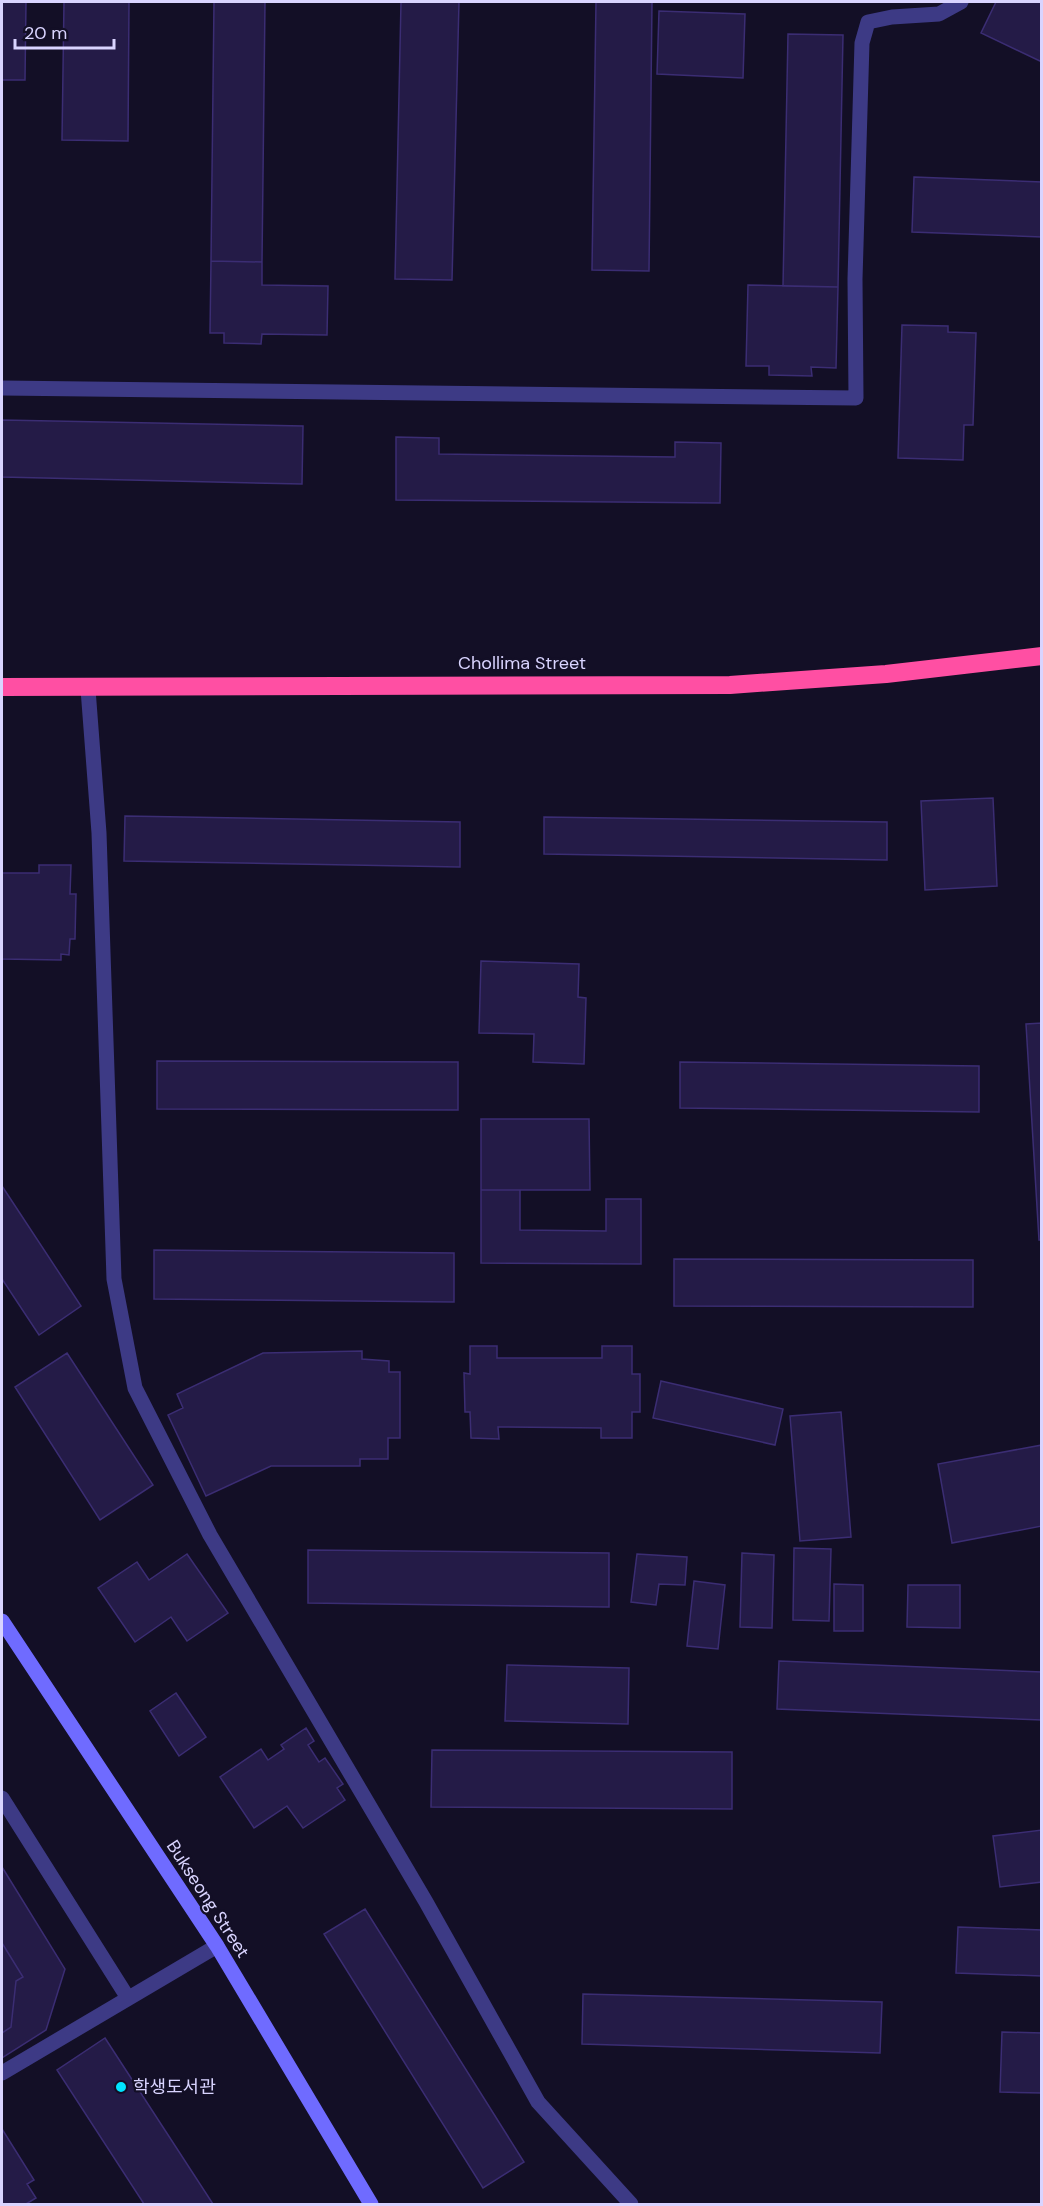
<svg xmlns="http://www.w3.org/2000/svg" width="1043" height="2206" viewBox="0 0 1043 2206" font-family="'DM Sans','Noto Sans KR',sans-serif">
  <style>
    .building { fill: #241b47; stroke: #3b2d73; stroke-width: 1.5 }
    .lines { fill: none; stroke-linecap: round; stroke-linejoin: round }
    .lane { stroke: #3d3a85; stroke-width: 15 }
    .street { stroke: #3d3a85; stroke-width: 15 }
    .secondary { stroke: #6f6bff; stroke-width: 15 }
    .highway { stroke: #ff4fa3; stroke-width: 18 }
    .poi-dot { fill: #00e5ff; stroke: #130f26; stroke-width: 2 }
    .labels { text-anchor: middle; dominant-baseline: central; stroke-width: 4.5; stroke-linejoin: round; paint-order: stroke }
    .street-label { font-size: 18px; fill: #d9d4ff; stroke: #130f26 }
    .poi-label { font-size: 18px; fill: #d9d4ff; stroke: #130f26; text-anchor: start }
  </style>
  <rect width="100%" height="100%" fill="#130f26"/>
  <path class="building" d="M 2,2 L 26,2 L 25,80 L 2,80 Z
    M 64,2 L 129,2 L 128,141 L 62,140 Z
    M 214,2 L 265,2 L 262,262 L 211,261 Z
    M 401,2 L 459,2 L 452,280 L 395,279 Z
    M 596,2 L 652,2 L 649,271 L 592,270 Z
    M 996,2 L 1042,2 L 1042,62 L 981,33 Z
    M 659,11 L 745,14 L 743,78 L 657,74 Z
    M 788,34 L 843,35 L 838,287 L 783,286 Z
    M 914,177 L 1042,182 L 1042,237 L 912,232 Z
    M 211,261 L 262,262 L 262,285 L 328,286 L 327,335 L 262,334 L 261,344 L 224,343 L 224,333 L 210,333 Z
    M 748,285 L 838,287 L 836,368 L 811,367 L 812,376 L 769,375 L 769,366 L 746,366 Z
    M 902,325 L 948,326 L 948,332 L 976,333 L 973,425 L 964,425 L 963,460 L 898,458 Z
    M 2,420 L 303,426 L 302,484 L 2,477 Z
    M 396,437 L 439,438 L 439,454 L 675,457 L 675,442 L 721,443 L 720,503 L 396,500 Z
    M 993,798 L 997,886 L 925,890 L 921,801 Z
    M 125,816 L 460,822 L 460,867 L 124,861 Z
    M 544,817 L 887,822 L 887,860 L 544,854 Z
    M 39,865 L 71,865 L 70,894 L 76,894 L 75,939 L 70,939 L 69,955 L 61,954 L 61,960 L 2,959 L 2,873 L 39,873 Z
    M 481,961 L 579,964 L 578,997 L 586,998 L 584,1064 L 533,1062 L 534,1034 L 479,1033 Z
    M 1042,1023 L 1042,1240 L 1039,1240 L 1026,1024 Z
    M 157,1061 L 458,1062 L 458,1110 L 157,1109 Z
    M 680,1062 L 979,1066 L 979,1112 L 680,1108 Z
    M 481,1119 L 589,1119 L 590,1190 L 481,1190 Z
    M 2,1186 L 81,1306 L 39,1335 L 2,1279 Z
    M 481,1190 L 520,1190 L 520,1230 L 606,1231 L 606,1199 L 641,1199 L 641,1264 L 481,1263 Z
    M 154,1250 L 454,1253 L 454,1302 L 154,1299 Z
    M 674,1259 L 973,1260 L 973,1307 L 674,1306 Z
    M 470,1346 L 497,1346 L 497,1358 L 602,1358 L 602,1346 L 632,1346 L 632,1374 L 640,1374 L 640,1412 L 632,1412 L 632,1438 L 601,1438 L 601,1428 L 498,1427 L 499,1439 L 471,1438 L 470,1412 L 465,1412 L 464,1373 L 470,1374 Z
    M 362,1351 L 362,1359 L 389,1361 L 389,1372 L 400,1372 L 400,1438 L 388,1438 L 388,1459 L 360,1459 L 360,1466 L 271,1466 L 206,1496 L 168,1415 L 183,1408 L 177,1394 L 263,1353 Z
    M 67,1353 L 153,1485 L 100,1520 L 15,1387 Z
    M 661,1381 L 783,1409 L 775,1445 L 653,1418 Z
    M 841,1412 L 851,1537 L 800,1541 L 790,1416 Z
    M 1042,1445 L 1042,1526 L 952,1543 L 938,1464 Z
    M 794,1548 L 831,1549 L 829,1621 L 793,1620 Z
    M 308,1550 L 609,1553 L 609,1607 L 308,1603 Z
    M 742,1553 L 774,1555 L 772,1628 L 740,1627 Z
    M 187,1554 L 228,1613 L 187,1641 L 171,1617 L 135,1642 L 98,1588 L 137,1562 L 149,1580 Z
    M 637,1554 L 687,1557 L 685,1585 L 659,1584 L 656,1605 L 631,1602 Z
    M 694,1581 L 725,1585 L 718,1649 L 687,1646 Z
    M 834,1584 L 863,1585 L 863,1631 L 834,1631 Z
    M 908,1585 L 960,1585 L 960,1628 L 907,1627 Z
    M 779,1661 L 1042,1672 L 1042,1720 L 777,1709 Z
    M 507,1665 L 629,1668 L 628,1724 L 505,1721 Z
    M 176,1693 L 206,1737 L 179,1756 L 150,1711 Z
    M 306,1728 L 314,1741 L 308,1745 L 319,1762 L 325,1758 L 343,1784 L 337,1788 L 345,1800 L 303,1828 L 287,1806 L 254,1828 L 220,1777 L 261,1749 L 268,1760 L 284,1749 L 281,1745 Z
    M 432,1750 L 732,1752 L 732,1809 L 431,1807 Z
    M 1042,1830 L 1042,1882 L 1000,1887 L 993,1836 Z
    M 2,1867 L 65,1969 L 46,2030 L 2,2058 L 2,2033 L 11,2027 L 16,1981 L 23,1977 L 2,1943 Z
    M 365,1909 L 524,2162 L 483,2188 L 324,1934 Z
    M 958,1927 L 1042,1930 L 1042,1976 L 956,1973 Z
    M 2,1943 L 23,1977 L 16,1981 L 11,2027 L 2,2033 Z
    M 583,1994 L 882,2002 L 880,2053 L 582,2044 Z
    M 1002,2032 L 1042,2033 L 1042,2093 L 1000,2092 Z
    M 105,2038 L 213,2204 L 144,2204 L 57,2070 Z
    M 2,2129 L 34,2180 L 27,2184 L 36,2198 L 26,2204 L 2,2204 Z"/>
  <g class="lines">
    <path class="lane" d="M 2,1798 L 128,1998
      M 2,2073 L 217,1946"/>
    <path class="street" d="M 2,388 L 856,398 L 855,279 L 862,43 L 868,22 L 892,17 L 939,14 L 961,2
      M 88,689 L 99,833 L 114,1279 L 135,1388 L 210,1535 L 426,1902 L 538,2102 L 631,2204"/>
    <path class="secondary" d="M 2,1621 L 217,1946 L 371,2204"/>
    <path class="highway" d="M 2,687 L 730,685 L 886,674 L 1042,656"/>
  </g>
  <circle class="poi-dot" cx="121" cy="2087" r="6"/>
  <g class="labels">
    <g class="street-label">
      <text x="522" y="663">Chollima Street</text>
      <text transform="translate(208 1899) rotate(57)">Bukseong Street</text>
    </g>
    <g class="poi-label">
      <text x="133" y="2087">학생도서관</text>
    </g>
  </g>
  <rect width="1043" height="2206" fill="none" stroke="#d9d4ff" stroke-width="6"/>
  <path d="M15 39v9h99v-9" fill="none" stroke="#d9d4ff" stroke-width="3"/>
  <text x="24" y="39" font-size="18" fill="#d9d4ff" stroke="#130f26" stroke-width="4.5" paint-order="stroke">20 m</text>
</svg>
